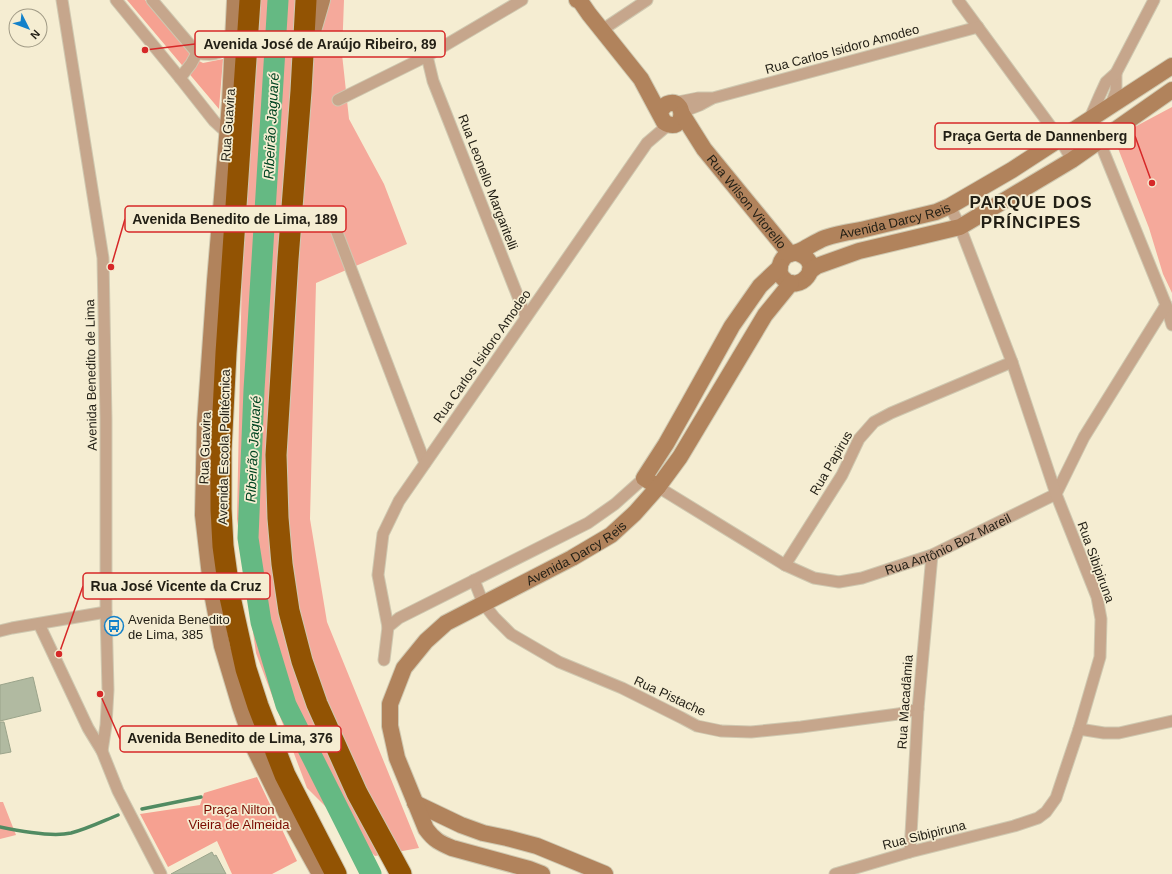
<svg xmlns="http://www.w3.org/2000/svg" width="1172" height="874" viewBox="0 0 1172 874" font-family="Helvetica,sans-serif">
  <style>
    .green { fill: #f6a191 }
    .forest { fill: #f5a99b }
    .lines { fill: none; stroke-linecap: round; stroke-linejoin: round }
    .stream { stroke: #518b62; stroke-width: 3.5 }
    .river { stroke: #65b983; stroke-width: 21 }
    .building { fill: #b1baa1; stroke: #9ba48b }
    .street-casing { stroke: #cfc8b0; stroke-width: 13 }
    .secondary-casing { stroke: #cfc8b0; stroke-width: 18 }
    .highway-casing { stroke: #cfc8b0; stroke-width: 23 }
    .street { stroke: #c6a68c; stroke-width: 11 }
    .secondary { stroke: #b1835c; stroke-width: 16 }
    .highway { stroke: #925303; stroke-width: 21 }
    .labels { text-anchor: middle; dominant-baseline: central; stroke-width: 3.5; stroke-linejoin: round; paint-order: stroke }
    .street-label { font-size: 13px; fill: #221f15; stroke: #f5edd2 }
    .poi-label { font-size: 13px; fill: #221f15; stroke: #f5edd2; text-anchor: start }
    .park-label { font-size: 13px; fill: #7b0b00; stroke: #f5edd2 }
    .water-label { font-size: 14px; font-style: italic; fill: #004421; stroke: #f5edd2 }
    .district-label { font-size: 17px; font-weight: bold; letter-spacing: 1px; fill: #221f15; stroke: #f5edd2 }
    .leader { fill: none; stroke: #d62828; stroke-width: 1.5 }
    .callout-dot { fill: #d62828; stroke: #f5edd2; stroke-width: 1.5 }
    .callout { fill: #f5edd2; stroke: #d62828; stroke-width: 1.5 }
    .callout-label { font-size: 14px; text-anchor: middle; font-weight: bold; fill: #221f15 }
  </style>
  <rect width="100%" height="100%" fill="#f5edd2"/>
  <path class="green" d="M 127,0 L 145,0 L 195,59 L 203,63 L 223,59 L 219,109 Z
    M 257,777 L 297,861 L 272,874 L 232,874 L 217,841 L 168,867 L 140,814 L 200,805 L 204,793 Z"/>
  <path class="forest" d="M 261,0 L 344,0 L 342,54 L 349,119 L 384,184 L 407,244 L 316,283 L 310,519 L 327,622 L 419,848 L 375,856 L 307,788 L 256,653 L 237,519 L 242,270 Z
    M 1172,107 L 1172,293 L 1163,274 L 1149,228 L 1114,138 Z
    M 0,802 L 3,802 L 16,835 L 0,839 Z"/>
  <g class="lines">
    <path class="stream" d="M 142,809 L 201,797
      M 0,827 C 19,831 53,837 71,833 C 87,829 103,821 118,815"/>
    <path class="river" d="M 278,0 L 254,390 L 248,538 L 261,622 L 286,705 L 371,874"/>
  </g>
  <path class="building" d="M 33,677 L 41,711 L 0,721 L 0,685 Z
    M 0,722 L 4,722 L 11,752 L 0,754 Z
    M 212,852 L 214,856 L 216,855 L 226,874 L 171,874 Z"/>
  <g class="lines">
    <defs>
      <g id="street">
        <path d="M 62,0 L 103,258 L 106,420 L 106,612 L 108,690 L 106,725 L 102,751"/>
        <path d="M 116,0 L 180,78 L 214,121 L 227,133"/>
        <path d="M 152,0 L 197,53 C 214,56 217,54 232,46"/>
        <path d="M 958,0 L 1060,139 L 1072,160"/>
        <path d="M 602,30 L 647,0"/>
        <path d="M 427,56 L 433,81 L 526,317"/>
        <path d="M 180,78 L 191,64 L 197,53"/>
        <path d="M 338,100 L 427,56 L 522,0"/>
        <path d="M 673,103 L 698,98 L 713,98 L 978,27"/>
        <path d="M 1110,107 L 1116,91 L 1116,73"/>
        <path d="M 682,112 L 700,105 L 711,99"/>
        <path d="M 1090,118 L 1100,95 L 1106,82 L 1116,73 L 1154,0"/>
        <path d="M 1099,140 L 1166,305 L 1172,325"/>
        <path d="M 330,214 L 425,463"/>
        <path id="s1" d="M 658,487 L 785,565 L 814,578 L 839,582 L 862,578 L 932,555 L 1056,494 L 1084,437 L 1166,305"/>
        <path d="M 785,565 L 842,475 L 859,439 L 874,422 L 891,413 L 1012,362"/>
        <path d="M 474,580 L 483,603 L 494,617 L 511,634 L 559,662 L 622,688 L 682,718 L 697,726 L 721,731 L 751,732 L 801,727 L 898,714 L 918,709"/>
        <path d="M 39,624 L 88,728 L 102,751 L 118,791 L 161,874"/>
        <path d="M 388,627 L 378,575 L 383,534 L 399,501 L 647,143 L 668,125"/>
        <path d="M 0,631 L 12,628 L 106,612"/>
        <path d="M 384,660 L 388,627 L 399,618 L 588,523 L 615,504 L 644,478"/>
        <path d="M 1079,729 L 1104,733 L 1119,733 L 1172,721"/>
        <path d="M 910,852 L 918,709 L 932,555"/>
        <path d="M 835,874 L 910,852 L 1014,826 L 1038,818 L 1046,812 L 1056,798 L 1079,729 L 1100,657 L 1101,619 L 1097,597 L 1056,494 L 1012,362 L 960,227 L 950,206"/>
      </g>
      <g id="secondary">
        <path d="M 235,0 L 230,102 L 215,281 L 205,424 L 203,515 L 212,593 L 222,646 L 240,706 L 255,750 L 285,811 L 320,874"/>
        <path d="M 577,0 L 580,1 L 589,14 L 641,79 L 664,122 C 686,136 687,96 667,104 C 663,106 661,110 660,114"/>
        <path d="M 310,44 L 313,31 L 322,0"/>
        <path id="s2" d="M 682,114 L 704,149 L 790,254"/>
        <path id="s3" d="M 797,253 C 828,263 798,298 782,277 C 777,270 780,258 789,254 C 793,253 796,253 800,251 C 808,247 817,241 825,238 C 836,234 849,232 861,230 C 886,224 911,218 936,212 L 950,206 L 1012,170 L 1172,66"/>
        <path d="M 810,271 L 817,266 L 859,251 L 960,227 L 1072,160 L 1172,90"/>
        <path d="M 658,487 L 644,478 L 666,444 L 688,405 L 732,326 L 760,286 L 780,267"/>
        <path d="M 415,803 L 461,825 L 483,833 L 507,838 L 537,846 L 605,874"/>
        <path id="s4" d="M 542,874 L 529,869 L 452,848 C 440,843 434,840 426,829 L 397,758 L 390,726 L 390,704 L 404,668 L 426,641 L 446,623 L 572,558 L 611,535 L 635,513 L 658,487 L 680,457 L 765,315 L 791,283"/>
      </g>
      <path id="highway" d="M 250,0 L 226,353 L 221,451 L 221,509 L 223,546 L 230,597 L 246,669 L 258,706 L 285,775 L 336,874
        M 306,0 L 301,91 L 288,259 L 276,455 L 278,518 L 282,564 L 289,611 L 302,661 L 317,704 L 357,793 L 401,874"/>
    </defs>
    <use href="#street" class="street-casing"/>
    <use href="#secondary" class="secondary-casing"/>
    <use href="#highway" class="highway-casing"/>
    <use href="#street" class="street"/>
    <use href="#secondary" class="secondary"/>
    <use href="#highway" class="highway"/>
  </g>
  <defs>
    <symbol id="bus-ring" viewBox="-11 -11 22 22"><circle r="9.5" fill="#f5edd2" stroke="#1281ca" stroke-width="1.5"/><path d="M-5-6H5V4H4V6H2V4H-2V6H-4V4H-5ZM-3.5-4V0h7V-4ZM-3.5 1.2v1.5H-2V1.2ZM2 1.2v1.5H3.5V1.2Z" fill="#1281ca"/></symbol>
  </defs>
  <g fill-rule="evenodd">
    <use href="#bus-ring" x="103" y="615" width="22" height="22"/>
  </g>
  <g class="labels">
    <g class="street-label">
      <text transform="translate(842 49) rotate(-15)">Rua Carlos Isidoro Amodeo</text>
      <text transform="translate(228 125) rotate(-86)">Rua Guavira</text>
      <text transform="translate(488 182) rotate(69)">Rua Leonello Margaritelli</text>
      <text stroke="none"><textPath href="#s2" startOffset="109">Rua Wilson Vitorello</textPath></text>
      <text stroke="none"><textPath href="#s3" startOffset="199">Avenida Darcy Reis</textPath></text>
      <text transform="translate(482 356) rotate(-55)">Rua Carlos Isidoro Amodeo</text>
      <text transform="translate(91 375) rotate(-91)">Avenida Benedito de Lima</text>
      <text transform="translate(224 447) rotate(-89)">Avenida Escola Politécnica</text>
      <text transform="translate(205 448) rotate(-88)">Rua Guavira</text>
      <text transform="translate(831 463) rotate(-60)">Rua Papirus</text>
      <text stroke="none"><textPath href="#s1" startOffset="322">Rua Antônio Boz Mareil</textPath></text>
      <text stroke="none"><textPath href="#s4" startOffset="506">Avenida Darcy Reis</textPath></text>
      <text transform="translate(1096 562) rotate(70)">Rua Sibipiruna</text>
      <text transform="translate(670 696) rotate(25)">Rua Pistache</text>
      <text transform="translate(905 702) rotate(-86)">Rua Macadâmia</text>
      <text transform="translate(924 835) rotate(-14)">Rua Sibipiruna</text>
    </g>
    <g class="poi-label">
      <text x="128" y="619">Avenida Benedito<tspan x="128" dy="15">de Lima, 385</tspan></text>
    </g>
    <g class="park-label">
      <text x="239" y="809">Praça Nilton<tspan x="239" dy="15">Vieira de Almeida</tspan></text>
    </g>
    <g class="water-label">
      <text transform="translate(271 126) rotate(-87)">Ribeirão Jaguaré</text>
      <text transform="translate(253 449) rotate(-87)">Ribeirão Jaguaré</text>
    </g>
    <g class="district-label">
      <text x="1031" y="202">PARQUE DOS<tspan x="1031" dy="20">PRÍNCIPES</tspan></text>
    </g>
  </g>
  <path class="leader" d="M145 50L195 44M1152 183L1135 136M111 267L125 219M59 654L83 586M100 694L120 739"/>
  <g class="callout-dot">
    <circle cx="145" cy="50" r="4"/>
    <circle cx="1152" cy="183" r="4"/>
    <circle cx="111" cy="267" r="4"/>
    <circle cx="59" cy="654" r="4"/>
    <circle cx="100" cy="694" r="4"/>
  </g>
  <g class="callout">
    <rect x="195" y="31" width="250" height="26" rx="4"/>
    <rect x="935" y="123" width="200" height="26" rx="4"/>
    <rect x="125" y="206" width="221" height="26" rx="4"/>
    <rect x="83" y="573" width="187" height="26" rx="4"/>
    <rect x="120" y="726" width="221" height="26" rx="4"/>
  </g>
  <g class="callout-label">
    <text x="320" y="49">Avenida José de Araújo Ribeiro, 89</text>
    <text x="1035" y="141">Praça Gerta de Dannenberg</text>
    <text x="235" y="224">Avenida Benedito de Lima, 189</text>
    <text x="176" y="591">Rua José Vicente da Cruz</text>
    <text x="230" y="743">Avenida Benedito de Lima, 376</text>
  </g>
  <g transform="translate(28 28) rotate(132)"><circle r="19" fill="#f5edd2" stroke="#a19b86"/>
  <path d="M0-3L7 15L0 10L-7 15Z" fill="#1281ca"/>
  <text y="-6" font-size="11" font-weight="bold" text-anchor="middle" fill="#221f15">N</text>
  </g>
</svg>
